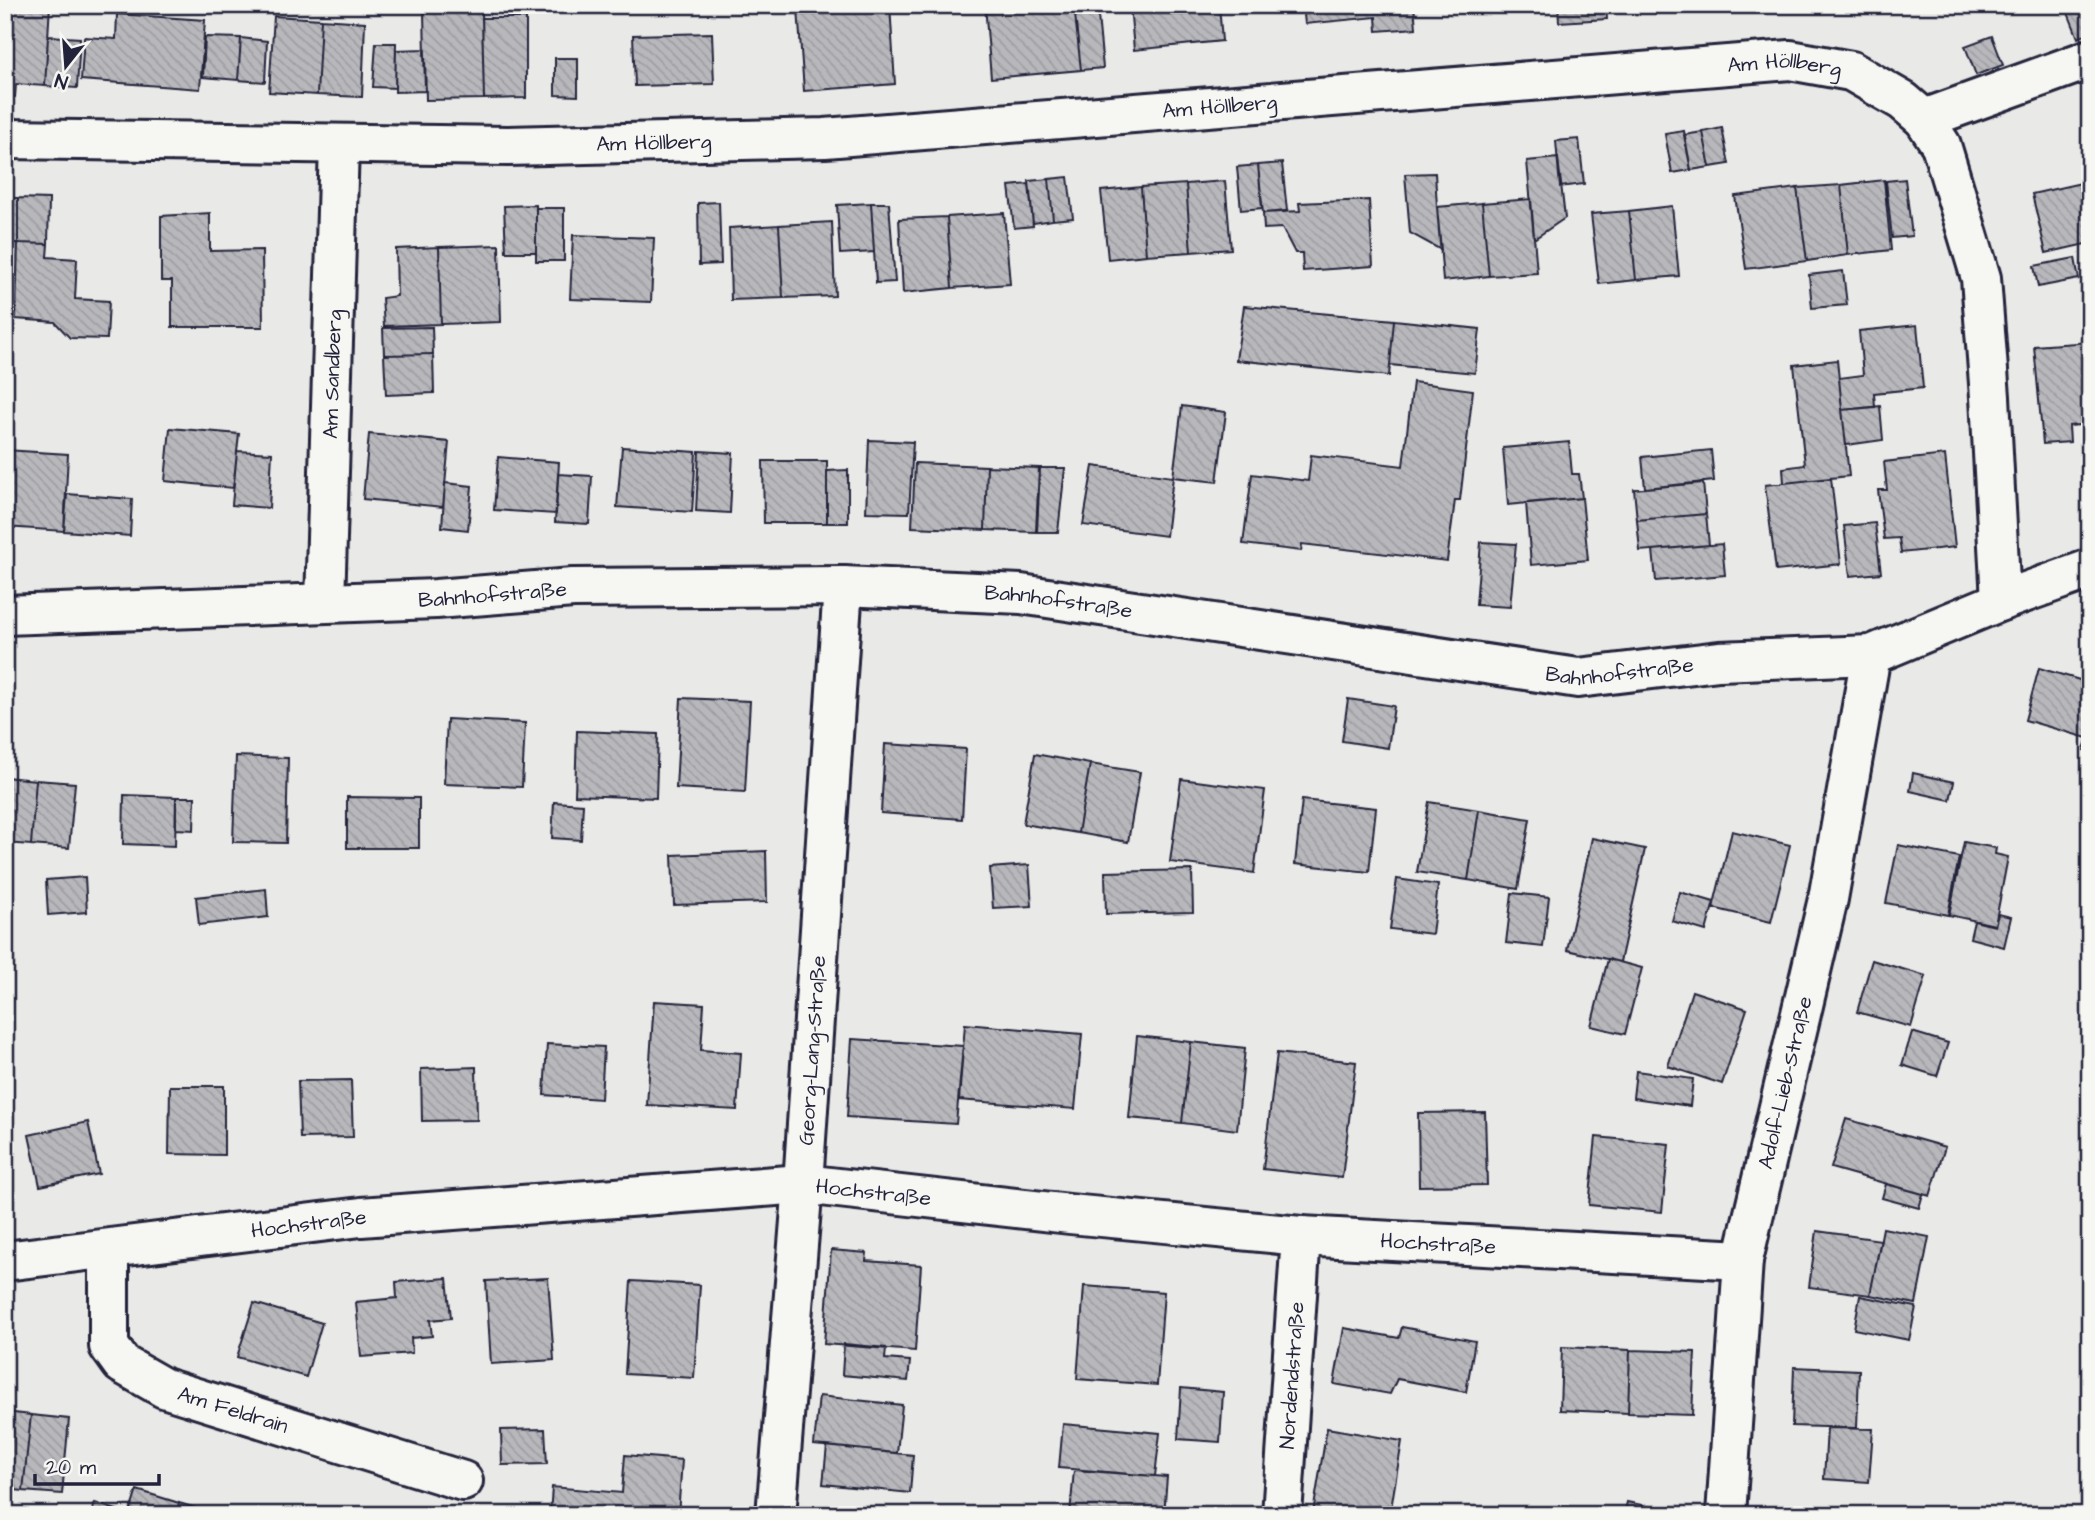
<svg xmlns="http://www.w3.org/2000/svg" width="2095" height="1520" viewBox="0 0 2095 1520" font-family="'Architects Daughter',sans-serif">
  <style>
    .building { fill: url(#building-back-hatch); stroke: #22223b; stroke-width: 2 }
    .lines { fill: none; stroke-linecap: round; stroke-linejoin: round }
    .street-casing { stroke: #22223b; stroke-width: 44 }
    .street { stroke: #f6f6f2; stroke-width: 38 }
    .labels { text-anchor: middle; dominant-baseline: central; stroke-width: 6; stroke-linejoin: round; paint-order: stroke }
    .street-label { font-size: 21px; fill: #22223b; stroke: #f6f6f2 }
  </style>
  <defs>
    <pattern id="building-back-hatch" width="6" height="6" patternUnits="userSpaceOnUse" patternTransform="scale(1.75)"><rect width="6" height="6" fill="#b8b8bc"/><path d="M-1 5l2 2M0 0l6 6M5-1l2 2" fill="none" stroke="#9e9ea2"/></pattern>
  </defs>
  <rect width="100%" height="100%" fill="#e9e9e7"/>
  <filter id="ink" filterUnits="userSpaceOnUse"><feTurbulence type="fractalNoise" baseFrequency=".0143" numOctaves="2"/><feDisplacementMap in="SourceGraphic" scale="14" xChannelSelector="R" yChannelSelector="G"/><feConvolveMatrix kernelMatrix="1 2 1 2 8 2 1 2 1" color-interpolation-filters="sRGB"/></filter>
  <g filter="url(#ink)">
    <path class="building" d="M 5,5 L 50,5 L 45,86 L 16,84 L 15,97 L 5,96 Z
      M 851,5 L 890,5 L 895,84 L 804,91 L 798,9 Z
      M 985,5 L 1074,5 L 1081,70 L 991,78 Z
      M 1074,5 L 1097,5 L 1103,68 L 1081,70 Z
      M 1130,5 L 1219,5 L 1222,41 L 1134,50 Z
      M 1303,5 L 1414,5 L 1416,28 L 1377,31 L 1376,17 L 1305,24 Z
      M 1487,5 L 1558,5 L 1558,7 L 1488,12 Z
      M 1558,5 L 1606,5 L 1607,19 L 1559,22 Z
      M 1610,5 L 1627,5 L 1627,7 L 1610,9 Z
      M 2065,5 L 2090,5 L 2090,33 L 2078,38 Z
      M 482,11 L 484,99 L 426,100 L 424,12 Z
      M 117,14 L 205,20 L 200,89 L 81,80 L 84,37 L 116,39 Z
      M 274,16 L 321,19 L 317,95 L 269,92 Z
      M 482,18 L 526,18 L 526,98 L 484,99 Z
      M 321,19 L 365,22 L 362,97 L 317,95 Z
      M 712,33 L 714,84 L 635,86 L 633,35 Z
      M 48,36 L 80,38 L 77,88 L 45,86 Z
      M 1992,36 L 2003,65 L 1976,75 L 1965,46 Z
      M 205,37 L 241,38 L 238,80 L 203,77 Z
      M 241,38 L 267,41 L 265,82 L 238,80 Z
      M 376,43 L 396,43 L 395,88 L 373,87 Z
      M 424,49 L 425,91 L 395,92 L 396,50 Z
      M 555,58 L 578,58 L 578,96 L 555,95 Z
      M 1722,128 L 1729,164 L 1710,167 L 1703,132 Z
      M 1684,131 L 1691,170 L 1672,173 L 1665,134 Z
      M 1703,132 L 1710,167 L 1691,170 L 1684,135 Z
      M 1579,139 L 1584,184 L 1560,187 L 1556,141 Z
      M 1558,158 L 1565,218 L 1534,239 L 1527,161 Z
      M 1282,163 L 1287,211 L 1263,213 L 1258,165 Z
      M 1258,165 L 1262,208 L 1241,210 L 1237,167 Z
      M 1435,173 L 1437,207 L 1441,250 L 1410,233 L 1405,174 Z
      M 1068,177 L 1073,218 L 1053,220 L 1049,179 Z
      M 1049,179 L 1053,220 L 1033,223 L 1029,181 Z
      M 1905,179 L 1912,236 L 1892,238 L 1886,181 Z
      M 1884,180 L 1891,250 L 1848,255 L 1841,185 Z
      M 1225,181 L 1231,249 L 1191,252 L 1186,184 Z
      M 2090,181 L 2090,243 L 2046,253 L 2032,194 Z
      M 1029,184 L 1033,226 L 1014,228 L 1009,186 Z
      M 1186,184 L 1191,252 L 1146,255 L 1141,187 Z
      M 1841,185 L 1848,255 L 1807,261 L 1797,188 Z
      M 1141,187 L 1146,255 L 1108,259 L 1101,191 Z
      M 1797,188 L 1807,261 L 1746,269 L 1735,196 Z
      M 5,198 L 18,198 L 18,243 L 5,243 Z
      M 18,198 L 49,199 L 48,244 L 18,243 Z
      M 1531,199 L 1537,273 L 1489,276 L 1482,203 Z
      M 1369,200 L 1373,266 L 1303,271 L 1302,253 L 1295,253 L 1282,228 L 1264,229 L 1263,213 L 1300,211 L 1299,203 Z
      M 719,202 L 721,264 L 699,265 L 698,203 Z
      M 871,203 L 889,203 L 895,282 L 876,283 Z
      M 871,203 L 874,252 L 840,254 L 837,205 Z
      M 1482,203 L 1489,276 L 1443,281 L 1437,207 Z
      M 536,205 L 536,252 L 506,252 L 504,206 Z
      M 1672,206 L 1679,276 L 1636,280 L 1629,211 Z
      M 536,208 L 564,208 L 564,261 L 536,261 Z
      M 1629,211 L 1636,280 L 1599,284 L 1591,214 Z
      M 210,213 L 210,251 L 262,250 L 263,327 L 172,327 L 172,281 L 161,281 L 161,216 Z
      M 1004,213 L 1010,284 L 952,288 L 947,217 Z
      M 947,217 L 952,288 L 903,293 L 899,219 Z
      M 832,222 L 835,296 L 783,298 L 779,225 Z
      M 779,225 L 783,298 L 731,300 L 729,228 Z
      M 573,235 L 654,238 L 651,302 L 570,299 Z
      M 5,243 L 18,243 L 16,312 L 5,312 Z
      M 18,243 L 48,244 L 47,257 L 77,259 L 75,299 L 109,301 L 107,339 L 70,338 L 55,322 L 16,319 Z
      M 499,245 L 501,322 L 441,324 L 439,247 Z
      M 439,247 L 441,324 L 384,326 L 382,298 L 397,296 L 396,249 Z
      M 2075,258 L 2079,279 L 2038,287 L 2034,266 Z
      M 1843,271 L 1847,305 L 1812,308 L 1809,275 Z
      M 1244,306 L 1394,320 L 1389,376 L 1236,360 Z
      M 1394,320 L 1480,329 L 1475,373 L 1390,365 Z
      M 1917,325 L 1923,388 L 1874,393 L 1875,407 L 1842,410 L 1839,378 L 1863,375 L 1859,331 Z
      M 432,327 L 433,354 L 384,355 L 383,328 Z
      M 2090,342 L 2090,424 L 2069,426 L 2070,442 L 2043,444 L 2034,346 Z
      M 433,354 L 434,393 L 386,395 L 384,355 Z
      M 1837,360 L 1849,476 L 1784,483 L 1783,468 L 1805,465 L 1794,365 Z
      M 1413,382 L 1473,390 L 1460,500 L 1455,500 L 1447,561 L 1302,544 L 1301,551 L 1243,544 L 1252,474 L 1308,481 L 1311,455 L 1403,466 Z
      M 1182,406 L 1226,412 L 1217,482 L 1173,477 Z
      M 1880,406 L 1883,440 L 1846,445 L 1842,410 Z
      M 170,428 L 239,434 L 233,488 L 165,481 Z
      M 369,434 L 449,442 L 443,507 L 363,499 Z
      M 869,440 L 913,442 L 909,513 L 866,512 Z
      M 1569,442 L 1572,474 L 1579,474 L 1582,498 L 1508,505 L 1503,448 Z
      M 622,447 L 696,452 L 692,512 L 617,507 Z
      M 5,450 L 68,454 L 64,531 L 5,527 Z
      M 1711,450 L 1714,481 L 1645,488 L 1642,457 Z
      M 237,451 L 272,453 L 269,508 L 232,505 Z
      M 699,451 L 733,453 L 730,513 L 696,511 Z
      M 1945,455 L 1955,547 L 1901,553 L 1899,538 L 1884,539 L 1878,490 L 1887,490 L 1884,462 Z
      M 498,457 L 559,462 L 556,514 L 494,510 Z
      M 763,461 L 827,461 L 827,523 L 764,523 Z
      M 915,463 L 987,466 L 985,530 L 912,527 Z
      M 987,466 L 1039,468 L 1036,532 L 985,530 Z
      M 1093,466 L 1173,477 L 1166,536 L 1083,525 Z
      M 1040,468 L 1065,468 L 1058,532 L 1037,532 Z
      M 848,470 L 848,523 L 827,523 L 827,471 Z
      M 558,474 L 592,476 L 589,524 L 555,522 Z
      M 1831,478 L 1841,564 L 1776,571 L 1765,485 Z
      M 445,483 L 472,486 L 468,530 L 442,527 Z
      M 1703,483 L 1706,514 L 1637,520 L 1634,489 Z
      M 67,494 L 132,499 L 130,536 L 64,531 Z
      M 1582,498 L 1588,560 L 1531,565 L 1526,503 Z
      M 1706,514 L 1709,545 L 1640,551 L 1637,520 Z
      M 1875,523 L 1881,573 L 1850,576 L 1844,526 Z
      M 1481,542 L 1516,544 L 1510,607 L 1476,605 Z
      M 1722,544 L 1725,575 L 1656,581 L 1653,550 Z
      M 2039,668 L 2090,683 L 2090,729 L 2087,738 L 2025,720 Z
      M 681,698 L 750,701 L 745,792 L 676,788 Z
      M 1348,699 L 1394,706 L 1388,748 L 1342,741 Z
      M 447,719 L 525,723 L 522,787 L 444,784 Z
      M 2090,729 L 2090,752 L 2084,750 Z
      M 577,731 L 658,734 L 656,798 L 575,795 Z
      M 885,744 L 966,749 L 962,819 L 881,813 Z
      M 1035,754 L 1090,764 L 1078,833 L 1023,824 Z
      M 236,756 L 288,758 L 286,843 L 233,842 Z
      M 1090,764 L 1140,772 L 1128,842 L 1078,833 Z
      M 1913,773 L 1954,782 L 1950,800 L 1910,791 Z
      M 5,777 L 36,780 L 31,845 L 5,843 Z
      M 1181,779 L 1265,790 L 1254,873 L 1170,862 Z
      M 36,780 L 75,783 L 69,848 L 31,845 Z
      M 124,795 L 176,797 L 175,846 L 123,844 Z
      M 176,797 L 195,797 L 194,830 L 176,829 Z
      M 347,797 L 419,798 L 419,848 L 347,848 Z
      M 1302,800 L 1376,808 L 1369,872 L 1295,864 Z
      M 554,802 L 583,804 L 581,840 L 552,838 Z
      M 1429,802 L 1479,810 L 1468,880 L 1417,872 Z
      M 1479,810 L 1530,819 L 1518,889 L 1468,880 Z
      M 1732,831 L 1790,845 L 1771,922 L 1713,908 Z
      M 1592,838 L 1645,849 L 1620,962 L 1567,950 Z
      M 1964,842 L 1996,848 L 1995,854 L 2008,857 L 1995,925 L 1949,915 Z
      M 1898,845 L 1959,857 L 1948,915 L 1886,903 Z
      M 766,851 L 767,902 L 674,905 L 672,855 Z
      M 1029,865 L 1032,906 L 993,908 L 990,868 Z
      M 1192,870 L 1193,912 L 1106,914 L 1105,872 Z
      M 85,877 L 87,912 L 48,915 L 46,880 Z
      M 1397,879 L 1438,885 L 1432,934 L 1390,929 Z
      M 266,889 L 268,917 L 199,925 L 196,897 Z
      M 1680,892 L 1714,902 L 1706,931 L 1672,921 Z
      M 1512,893 L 1549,897 L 1543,947 L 1506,943 Z
      M 1998,914 L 2011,917 L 2004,947 L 1970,938 L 1974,921 L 1995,926 Z
      M 1608,959 L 1642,968 L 1625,1034 L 1591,1026 Z
      M 1872,960 L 1926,976 L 1911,1027 L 1857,1012 Z
      M 1692,991 L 1747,1009 L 1722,1084 L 1668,1066 Z
      M 654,1001 L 704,1004 L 701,1050 L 741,1053 L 737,1110 L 647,1105 Z
      M 965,1024 L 1082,1034 L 1075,1109 L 959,1100 Z
      M 1912,1032 L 1948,1043 L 1937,1076 L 1902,1065 Z
      M 1137,1036 L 1191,1042 L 1182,1123 L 1129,1118 Z
      M 852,1039 L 963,1046 L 956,1124 L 847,1117 Z
      M 1191,1042 L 1245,1048 L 1237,1130 L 1182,1123 Z
      M 547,1044 L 604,1047 L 601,1099 L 544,1095 Z
      M 1277,1053 L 1356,1062 L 1342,1178 L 1263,1169 Z
      M 476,1067 L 477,1120 L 422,1121 L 421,1069 Z
      M 1636,1071 L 1693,1079 L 1690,1106 L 1633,1098 Z
      M 351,1080 L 353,1137 L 300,1138 L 298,1081 Z
      M 170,1086 L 224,1086 L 224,1155 L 169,1154 Z
      M 1485,1112 L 1487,1185 L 1419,1186 L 1418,1113 Z
      M 1846,1119 L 1945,1147 L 1930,1196 L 1831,1168 Z
      M 88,1122 L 99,1174 L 40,1186 L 29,1135 Z
      M 1596,1137 L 1669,1144 L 1662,1212 L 1589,1205 Z
      M 1886,1184 L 1923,1194 L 1919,1208 L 1882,1198 Z
      M 1883,1228 L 1929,1237 L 1916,1304 L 1870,1295 Z
      M 1817,1231 L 1881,1240 L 1870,1295 L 1809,1287 Z
      M 831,1250 L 867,1253 L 866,1261 L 921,1265 L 915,1351 L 824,1344 Z
      M 447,1278 L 451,1318 L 430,1320 L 432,1336 L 411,1338 L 412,1353 L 361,1357 L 356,1302 L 397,1298 L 396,1282 Z
      M 548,1278 L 554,1360 L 491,1364 L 486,1281 Z
      M 631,1281 L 700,1285 L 694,1378 L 625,1374 Z
      M 1084,1286 L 1164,1292 L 1157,1385 L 1077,1379 Z
      M 1860,1296 L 1916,1307 L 1909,1340 L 1854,1329 Z
      M 254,1303 L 322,1323 L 306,1377 L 237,1357 Z
      M 1402,1327 L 1475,1341 L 1466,1392 L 1397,1379 L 1390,1394 L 1334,1384 L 1344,1328 L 1399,1338 Z
      M 844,1344 L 886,1348 L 885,1359 L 910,1361 L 908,1381 L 842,1375 Z
      M 1562,1347 L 1630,1350 L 1628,1413 L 1560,1410 Z
      M 1630,1350 L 1695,1352 L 1692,1415 L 1628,1413 Z
      M 1794,1367 L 1859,1370 L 1857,1428 L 1792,1426 Z
      M 1181,1388 L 1223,1392 L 1220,1442 L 1178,1439 Z
      M 819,1396 L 902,1405 L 897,1453 L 814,1445 Z
      M 5,1412 L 31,1415 L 23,1491 L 5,1489 Z
      M 31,1415 L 69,1419 L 62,1494 L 23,1491 Z
      M 1063,1424 L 1160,1433 L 1155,1476 L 1059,1468 Z
      M 1327,1428 L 1402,1441 L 1390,1515 L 1313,1513 Z
      M 1827,1428 L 1873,1429 L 1869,1482 L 1824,1479 Z
      M 545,1429 L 547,1464 L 502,1465 L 501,1430 Z
      M 827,1446 L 913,1455 L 910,1493 L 823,1484 Z
      M 625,1455 L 682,1460 L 678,1515 L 550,1515 L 552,1487 L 622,1493 Z
      M 1074,1470 L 1167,1477 L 1164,1515 L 1070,1514 Z
      M 137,1490 L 179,1503 L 176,1515 L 129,1515 Z
      M 1627,1502 L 1685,1514 L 1624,1515 Z
      M 95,1503 L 129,1514 L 129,1515 L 91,1515 Z
      M 179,1503 L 219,1515 L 176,1515 Z
      M 1810,1506 L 1868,1515 L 1809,1515 Z"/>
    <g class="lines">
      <defs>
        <g id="street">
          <path d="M 1924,119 L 2090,59"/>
          <path id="s1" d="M 5,139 L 508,146 L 825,138 L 1790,60 L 1851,71 L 1903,101 L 1924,119 L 1941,145 L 1981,278 L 1990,397 L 2001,601"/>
          <path id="s2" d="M 325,603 L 339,145"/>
          <path id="s3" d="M 5,615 L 436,599 L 573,588 L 843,586 L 1021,594 L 1578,678 L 1719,661 L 1871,655 L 2001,601 L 2090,569"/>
          <path id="s4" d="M 109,1249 L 109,1346 L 122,1364 L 164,1388 L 463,1481"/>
          <path id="s5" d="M 5,1261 L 361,1217 L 803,1184 L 1070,1214 L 1301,1236 L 1743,1260"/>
          <path id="s6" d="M 776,1515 L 803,1184 L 843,586"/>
          <path id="s7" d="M 1282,1515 L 1301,1236"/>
          <path id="s8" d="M 1726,1515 L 1743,1260 L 1828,899 L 1871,655"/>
        </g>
      </defs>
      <use href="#street" class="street-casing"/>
      <use href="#street" class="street"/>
    </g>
  </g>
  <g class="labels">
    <g class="street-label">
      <text stroke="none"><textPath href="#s1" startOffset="1783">Am Höllberg</textPath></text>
      <text stroke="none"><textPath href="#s1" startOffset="1216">Am Höllberg</textPath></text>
      <text stroke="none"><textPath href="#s1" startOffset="649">Am Höllberg</textPath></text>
      <text stroke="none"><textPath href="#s2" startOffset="229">Am Sandberg</textPath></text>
      <text stroke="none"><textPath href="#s3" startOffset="488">Bahnhofstraße</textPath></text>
      <text stroke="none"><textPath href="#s3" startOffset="1055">Bahnhofstraße</textPath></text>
      <text stroke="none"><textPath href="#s3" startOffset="1622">Bahnhofstraße</textPath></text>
      <text stroke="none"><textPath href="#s6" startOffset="466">Georg-Lang-Straße</textPath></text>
      <text stroke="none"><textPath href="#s8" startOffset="438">Adolf-Lieb-Straße</textPath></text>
      <text stroke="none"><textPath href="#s5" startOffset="873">Hochstraße</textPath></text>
      <text stroke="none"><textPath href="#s5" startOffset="306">Hochstraße</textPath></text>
      <text stroke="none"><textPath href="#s5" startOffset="1440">Hochstraße</textPath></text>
      <text stroke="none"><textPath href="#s7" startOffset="140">Nordendstraße</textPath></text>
      <text stroke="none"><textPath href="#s4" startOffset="240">Am Feldrain</textPath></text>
    </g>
  </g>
  <rect width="2095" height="1520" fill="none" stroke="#f6f6f2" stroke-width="28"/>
  <rect x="14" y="14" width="2067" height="1492" fill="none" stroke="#22223b" stroke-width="2.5" filter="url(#ink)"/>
  <g transform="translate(66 66) rotate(197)" stroke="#f6f6f2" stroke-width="5" paint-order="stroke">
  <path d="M0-5L12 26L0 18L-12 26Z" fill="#22223b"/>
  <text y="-10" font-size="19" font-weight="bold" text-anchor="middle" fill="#22223b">N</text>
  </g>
  <path d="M35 1474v10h124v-10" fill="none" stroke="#22223b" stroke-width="3.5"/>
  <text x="46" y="1474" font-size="21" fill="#22223b" stroke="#f6f6f2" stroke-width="5" paint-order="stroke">20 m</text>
</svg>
